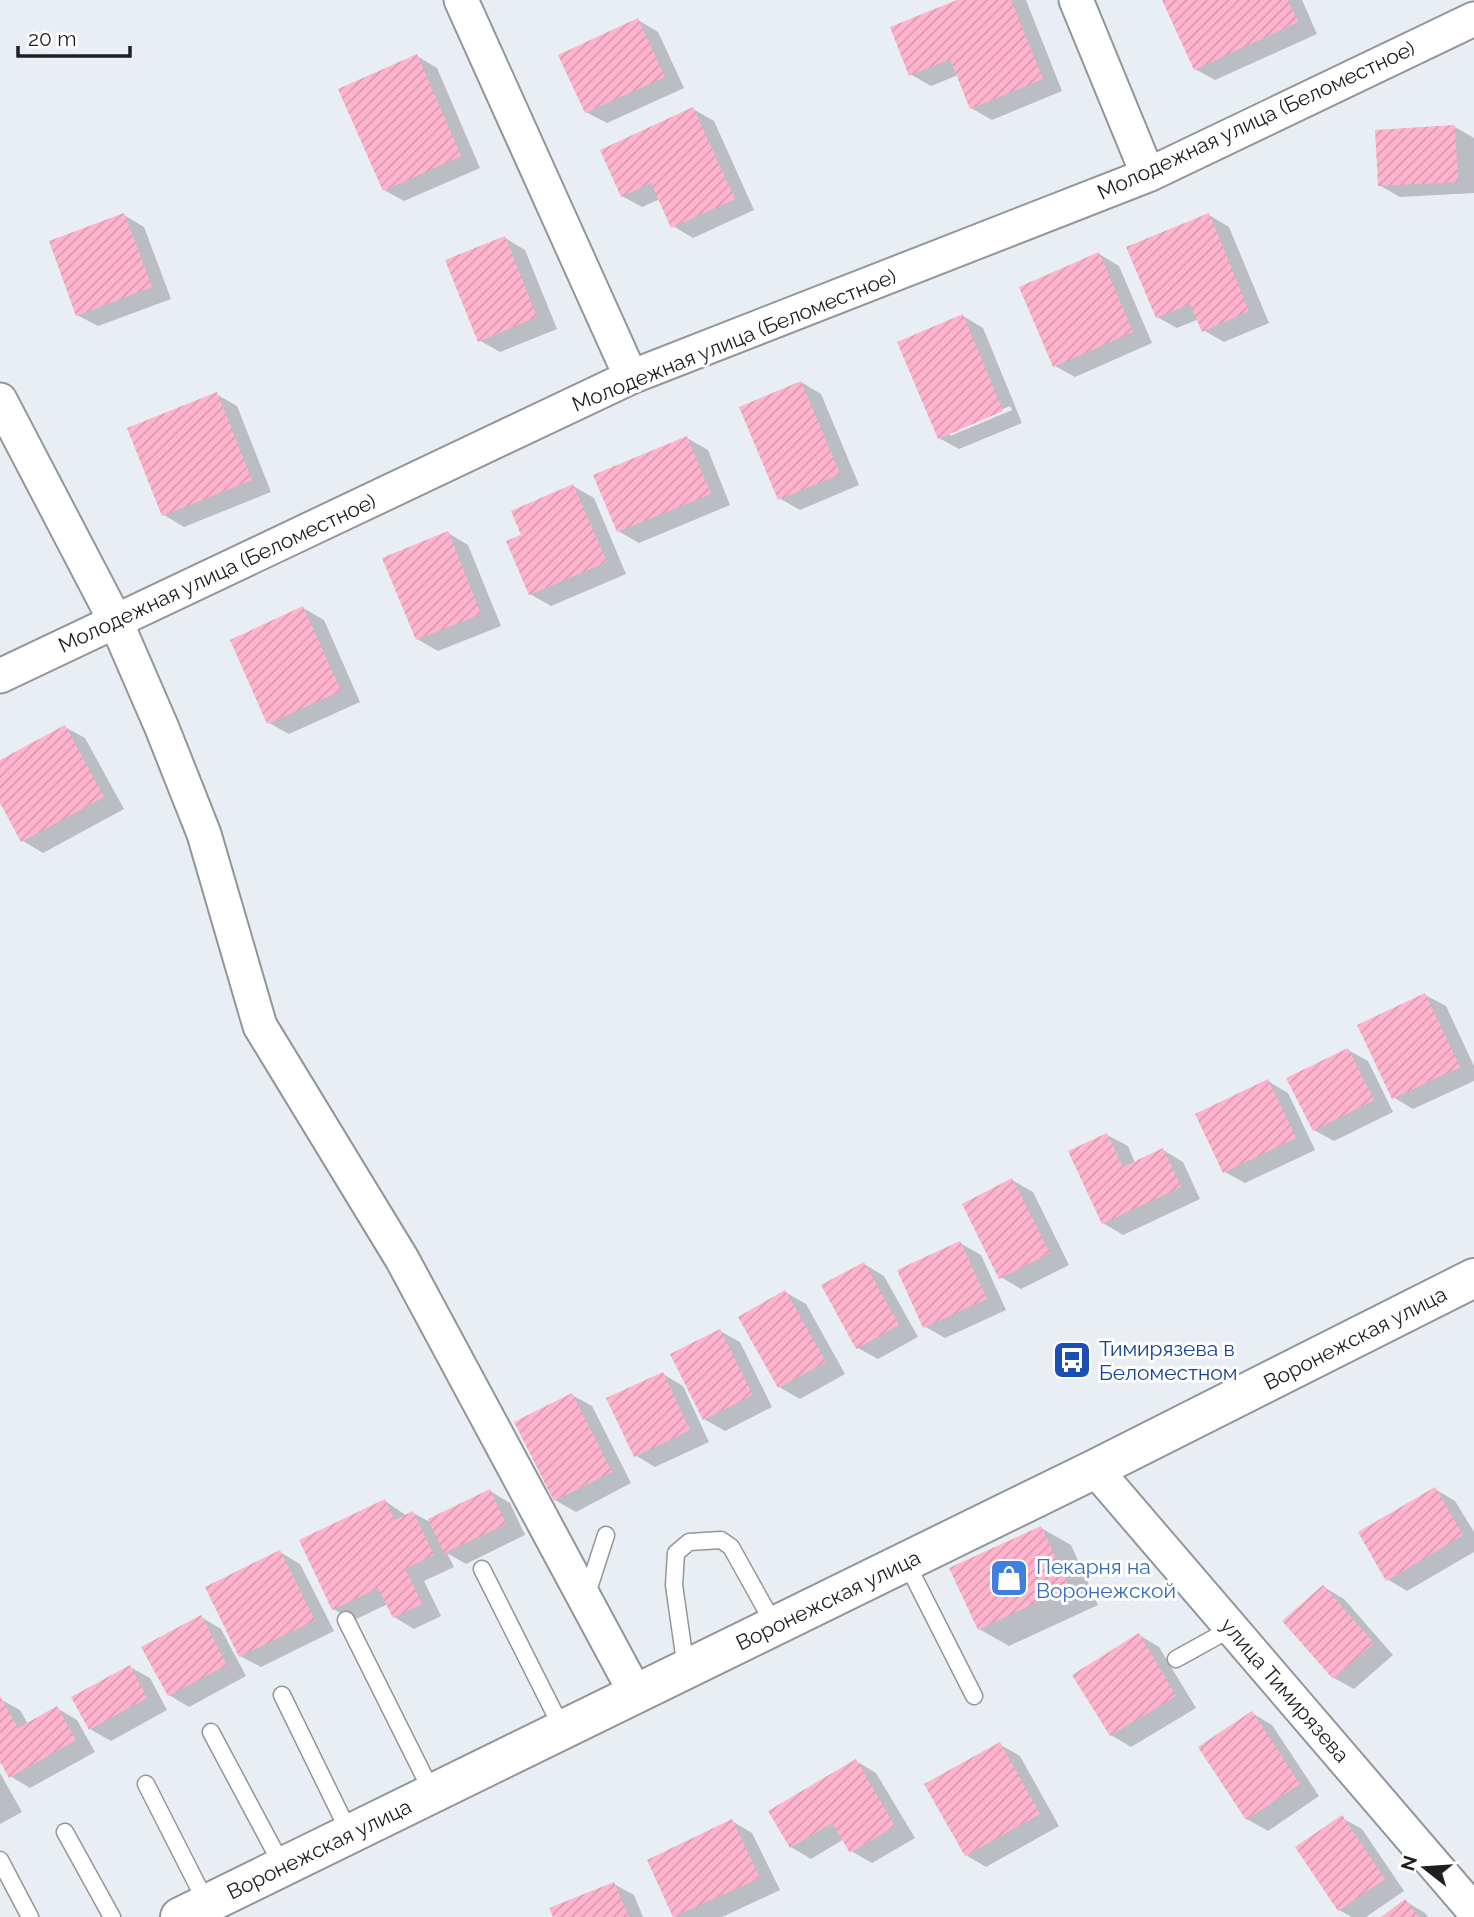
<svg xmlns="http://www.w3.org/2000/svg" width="1474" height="1917" viewBox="0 0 1474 1917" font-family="Raleway,sans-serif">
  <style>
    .shadow { fill: #0003; fill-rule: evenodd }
    .building { fill: url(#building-hatch) }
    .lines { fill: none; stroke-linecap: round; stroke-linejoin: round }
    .lane-casing { stroke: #92969c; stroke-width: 19 }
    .street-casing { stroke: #92969c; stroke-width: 37 }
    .secondary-casing { stroke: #92969c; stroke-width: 42 }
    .lane { stroke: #fff; stroke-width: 16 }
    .street { stroke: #fff; stroke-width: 33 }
    .secondary { stroke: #fff; stroke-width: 38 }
    .labels { text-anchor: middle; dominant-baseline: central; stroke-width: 6; stroke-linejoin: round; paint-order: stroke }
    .street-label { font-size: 21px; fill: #1e1f22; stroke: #fff }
    .transit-label { font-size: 21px; fill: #164399; stroke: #fff; text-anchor: start }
    .shop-label { font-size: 21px; fill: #366cbe; stroke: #fff; text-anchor: start }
  </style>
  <defs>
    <pattern id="building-hatch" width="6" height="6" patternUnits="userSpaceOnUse" patternTransform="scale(1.75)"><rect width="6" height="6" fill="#ffb3cc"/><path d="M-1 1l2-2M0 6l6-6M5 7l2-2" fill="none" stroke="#da9aaf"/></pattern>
  </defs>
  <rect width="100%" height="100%" fill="#e9edf4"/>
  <path class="shadow" d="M 962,0 L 1026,0 L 1062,91 L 992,120 L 971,108 L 958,75 L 931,86 L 910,74 Z
    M 1164,0 L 1302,0 L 1317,34 L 1215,80 L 1195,69 Z
    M 638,20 L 658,32 L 684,88 L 607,123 L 586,112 Z
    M 417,56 L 437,68 L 480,168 L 404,201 L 384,190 Z
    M 693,109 L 714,121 L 754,210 L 693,238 L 673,226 L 660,199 L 642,207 L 622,196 Z
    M 1455,127 L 1474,138 L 1474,193 L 1400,197 L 1379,185 Z
    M 124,215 L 144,227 L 171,299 L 98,326 L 77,315 Z
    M 1209,215 L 1229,227 L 1269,323 L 1224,342 L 1203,330 L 1199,319 L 1177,328 L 1157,317 Z
    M 505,238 L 525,250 L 557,329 L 500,352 L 479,340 Z
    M 1099,254 L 1119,266 L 1152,343 L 1075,377 L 1055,366 Z
    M 963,316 L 983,328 L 1022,423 L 959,449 L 939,438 ZM 1010,406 L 1012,410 L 950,436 L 950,432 Z
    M 801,382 L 821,394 L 859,485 L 800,510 L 779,498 Z
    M 216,394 L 237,406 L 271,492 L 184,527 L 164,515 Z
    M 687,438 L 708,450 L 730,505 L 639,543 L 618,531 Z
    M 573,486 L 594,498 L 626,574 L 551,606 L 530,594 L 523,536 Z
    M 448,533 L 468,545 L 501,626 L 438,651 L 417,639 Z
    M 303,608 L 324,620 L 360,702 L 289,734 L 269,723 Z
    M 65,727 L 85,738 L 124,809 L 43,853 L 23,841 L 0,799 L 0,762 Z
    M 1425,995 L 1446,1006 L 1474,1066 L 1474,1081 L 1413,1109 L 1393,1097 Z
    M 1348,1050 L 1368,1061 L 1393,1112 L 1334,1141 L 1314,1130 Z
    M 1268,1081 L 1288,1093 L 1315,1150 L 1245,1183 L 1225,1172 Z
    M 1107,1135 L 1128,1146 L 1135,1163 L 1163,1150 L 1183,1162 L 1200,1199 L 1123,1235 L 1103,1223 Z
    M 1012,1180 L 1033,1192 L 1069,1265 L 1021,1289 L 1001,1277 Z
    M 960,1243 L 981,1255 L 1006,1310 L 945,1338 L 924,1326 Z
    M 864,1264 L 884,1276 L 918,1337 L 878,1359 L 858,1348 Z
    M 785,1292 L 806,1304 L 845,1374 L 800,1399 L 779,1387 Z
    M 720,1331 L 740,1342 L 772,1407 L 725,1431 L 704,1419 Z
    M 663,1374 L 683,1386 L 709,1442 L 655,1467 L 635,1455 Z
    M 572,1395 L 592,1406 L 631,1483 L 576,1512 L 555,1500 Z
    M 1435,1489 L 1455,1501 L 1474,1532 L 1474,1552 L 1407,1591 L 1387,1579 Z
    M 490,1491 L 510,1503 L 525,1535 L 466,1564 L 447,1553 L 454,1567 L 424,1581 L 441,1616 L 414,1629 L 394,1617 L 388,1604 L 354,1620 L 333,1609 L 385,1501 L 407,1516 L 413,1513 L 428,1521 Z
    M 1041,1528 L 1071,1545 L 1098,1605 L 1009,1646 L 979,1629 Z
    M 280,1552 L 300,1564 L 334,1631 L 261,1667 L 240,1656 Z
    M 1324,1587 L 1344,1599 L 1393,1655 L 1354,1689 L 1334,1678 Z
    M 201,1617 L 221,1629 L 246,1676 L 189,1707 L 169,1695 Z
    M 1139,1635 L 1159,1647 L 1196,1708 L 1131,1747 L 1111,1735 Z
    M 130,1667 L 150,1678 L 167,1710 L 111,1741 L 90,1729 Z
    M 0,1699 L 20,1710 L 28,1724 L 57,1708 L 77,1720 L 95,1752 L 30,1788 L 10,1776 L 0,1759 Z
    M 1252,1713 L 1272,1725 L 1319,1796 L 1268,1831 L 1247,1819 Z
    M 999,1744 L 1020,1756 L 1059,1826 L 986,1867 L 966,1855 Z
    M 856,1761 L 876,1773 L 915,1838 L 872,1863 L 851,1851 L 844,1839 L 811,1859 L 791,1847 Z
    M 0,1773 L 22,1812 L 0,1824 Z
    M 1342,1818 L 1362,1829 L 1404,1891 L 1366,1917 L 1352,1917 L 1339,1910 Z
    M 732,1821 L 752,1833 L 780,1890 L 722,1917 L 675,1917 L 649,1860 Z
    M 614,1884 L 634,1895 L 643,1917 L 555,1917 Z
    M 1405,1901 L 1425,1913 L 1428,1917 L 1384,1917 Z"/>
  <path class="building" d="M 957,0 L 1011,0 L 1043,79 L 970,109 L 950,59 L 909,76 L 890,27 Z
    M 1162,0 L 1288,0 L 1298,22 L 1194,70 Z
    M 638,18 L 665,77 L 585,113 L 558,55 Z
    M 417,54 L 461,156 L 383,191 L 338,89 Z
    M 693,107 L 735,199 L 671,228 L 651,183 L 621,197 L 600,150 Z
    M 1455,125 L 1458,182 L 1378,186 L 1375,130 Z
    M 124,213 L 152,287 L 76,316 L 49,241 Z
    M 1209,213 L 1249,311 L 1202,332 L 1190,304 L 1156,318 L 1126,247 Z
    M 505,236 L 537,317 L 478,342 L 445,260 Z
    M 1099,252 L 1133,332 L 1053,367 L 1019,287 Z
    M 963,314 L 1003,411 L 938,439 L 897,342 Z
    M 801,381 L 840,474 L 778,500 L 739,407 Z
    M 217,392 L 252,480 L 162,516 L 127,428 Z
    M 687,436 L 711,494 L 617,532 L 593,475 Z
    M 573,484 L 607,562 L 529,595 L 506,541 L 521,535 L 511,511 Z
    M 448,531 L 481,614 L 416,640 L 382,558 Z
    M 303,606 L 341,691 L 267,724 L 230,640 Z
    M 65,725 L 104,797 L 21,842 L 0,803 L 0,760 Z
    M 1425,993 L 1460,1067 L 1392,1099 L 1357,1025 Z
    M 1348,1048 L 1374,1100 L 1313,1131 L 1286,1078 Z
    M 1268,1079 L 1296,1138 L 1223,1173 L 1195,1114 Z
    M 1107,1133 L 1123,1167 L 1163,1148 L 1181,1187 L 1102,1224 L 1068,1151 Z
    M 1012,1178 L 1050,1253 L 999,1279 L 962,1204 Z
    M 960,1241 L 987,1299 L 923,1328 L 897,1270 Z
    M 864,1262 L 899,1325 L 856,1349 L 821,1285 Z
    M 785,1290 L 826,1362 L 778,1388 L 738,1317 Z
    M 720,1329 L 753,1395 L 703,1420 L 670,1354 Z
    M 663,1372 L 690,1430 L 634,1457 L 606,1398 Z
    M 572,1393 L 612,1472 L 554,1501 L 514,1422 Z
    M 1435,1487 L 1463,1535 L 1386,1581 L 1358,1532 Z
    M 490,1489 L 506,1524 L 444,1553 L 428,1519 Z
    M 385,1499 L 395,1520 L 413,1511 L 434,1555 L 405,1569 L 422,1604 L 393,1618 L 378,1588 L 332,1610 L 299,1540 Z
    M 1041,1526 L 1069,1587 L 978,1630 L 949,1568 Z
    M 280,1550 L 315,1620 L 239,1657 L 205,1587 Z
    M 1323,1585 L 1374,1643 L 1333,1679 L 1282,1621 Z
    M 201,1615 L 227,1665 L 168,1696 L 141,1647 Z
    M 1139,1633 L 1176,1696 L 1110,1736 L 1072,1675 Z
    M 130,1665 L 147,1698 L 89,1730 L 71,1697 Z
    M 0,1696 L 18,1728 L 57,1706 L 76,1740 L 9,1778 L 0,1762 Z
    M 1252,1711 L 1300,1784 L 1246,1820 L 1198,1747 Z
    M 1000,1742 L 1040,1814 L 965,1856 L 924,1784 Z
    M 856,1759 L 895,1826 L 850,1853 L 832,1823 L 790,1848 L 768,1811 Z
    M 1342,1815 L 1385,1879 L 1338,1911 L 1295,1847 Z
    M 732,1819 L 760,1878 L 673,1917 L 647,1860 Z
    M 614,1882 L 629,1917 L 553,1917 L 549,1908 Z
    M 1405,1899 L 1419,1917 L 1381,1917 Z"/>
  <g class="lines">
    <defs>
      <path id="lane" d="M 906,1562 L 974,1696
        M 482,1569 L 563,1730
        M 586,1597 L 606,1535
        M 346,1620 L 433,1794
        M 1176,1659 L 1232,1628
        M 686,1669 L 674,1585 L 676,1553 L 689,1542 L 721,1540 L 731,1547 L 775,1626
        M 282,1695 L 350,1834
        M 211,1732 L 283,1867
        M 146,1784 L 207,1904
        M 65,1832 L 112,1917
        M 0,1860 L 30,1917"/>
      <path id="street" d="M 461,0 L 631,377
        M 1076,0 L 1148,175
        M 0,400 L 116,622 L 162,728 L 204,834 L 260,1026 L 402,1259 L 636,1694
        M 0,676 L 631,377 L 1148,175 L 1474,19
        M 1095,1469 L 1474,1911"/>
      <path id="secondary" d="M 180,1917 L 1095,1469 L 1474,1278"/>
    </defs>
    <use href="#lane" class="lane-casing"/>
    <use href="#street" class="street-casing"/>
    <use href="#secondary" class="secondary-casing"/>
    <use href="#lane" class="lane"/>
    <use href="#street" class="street"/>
    <use href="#secondary" class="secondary"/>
  </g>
  <defs>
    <symbol id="bus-square" viewBox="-11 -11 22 22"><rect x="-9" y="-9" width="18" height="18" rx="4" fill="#1a4fb4" stroke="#fff"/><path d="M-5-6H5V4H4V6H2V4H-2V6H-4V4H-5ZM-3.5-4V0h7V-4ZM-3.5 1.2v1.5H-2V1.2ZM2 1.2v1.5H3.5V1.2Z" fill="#fff"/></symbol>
    <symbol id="shop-square" viewBox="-11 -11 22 22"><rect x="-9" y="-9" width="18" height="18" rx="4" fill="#3f7fe0" stroke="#fff"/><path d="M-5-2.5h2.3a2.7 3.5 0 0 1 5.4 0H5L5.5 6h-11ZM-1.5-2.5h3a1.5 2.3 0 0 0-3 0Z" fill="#fff"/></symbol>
  </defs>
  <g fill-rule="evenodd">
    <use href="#bus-square" x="1050" y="1338" width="44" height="44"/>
    <use href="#shop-square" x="987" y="1556" width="44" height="44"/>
  </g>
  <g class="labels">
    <g class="street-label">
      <text transform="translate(1256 120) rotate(-25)">Молодежная улица (Беломестное)</text>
      <text transform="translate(734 340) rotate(-22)">Молодежная улица (Беломестное)</text>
      <text transform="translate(217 573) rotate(-25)">Молодежная улица (Беломестное)</text>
      <text transform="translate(1355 1338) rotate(-27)">Воронежская улица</text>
      <text transform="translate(828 1600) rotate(-26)">Воронежская улица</text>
      <text transform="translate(1285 1690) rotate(49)">улица Тимирязева</text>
      <text transform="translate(319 1849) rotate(-26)">Воронежская улица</text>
    </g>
    <g class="transit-label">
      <text x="1099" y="1348">Тимирязева в<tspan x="1099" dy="24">Беломестном</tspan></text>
    </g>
    <g class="shop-label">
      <text x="1036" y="1566">Пекарня на<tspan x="1036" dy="24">Воронежской</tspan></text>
    </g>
  </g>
  <g transform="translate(1425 1868) rotate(287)" stroke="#ffffff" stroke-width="5" paint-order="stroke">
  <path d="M0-5L12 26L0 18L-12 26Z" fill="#1e1f22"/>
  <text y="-10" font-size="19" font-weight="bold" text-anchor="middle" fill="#1e1f22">N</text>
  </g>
  <path d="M18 46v10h112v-10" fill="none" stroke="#1e1f22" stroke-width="3.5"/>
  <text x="28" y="46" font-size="21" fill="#1e1f22" stroke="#ffffff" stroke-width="5" paint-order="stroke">20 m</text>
</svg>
